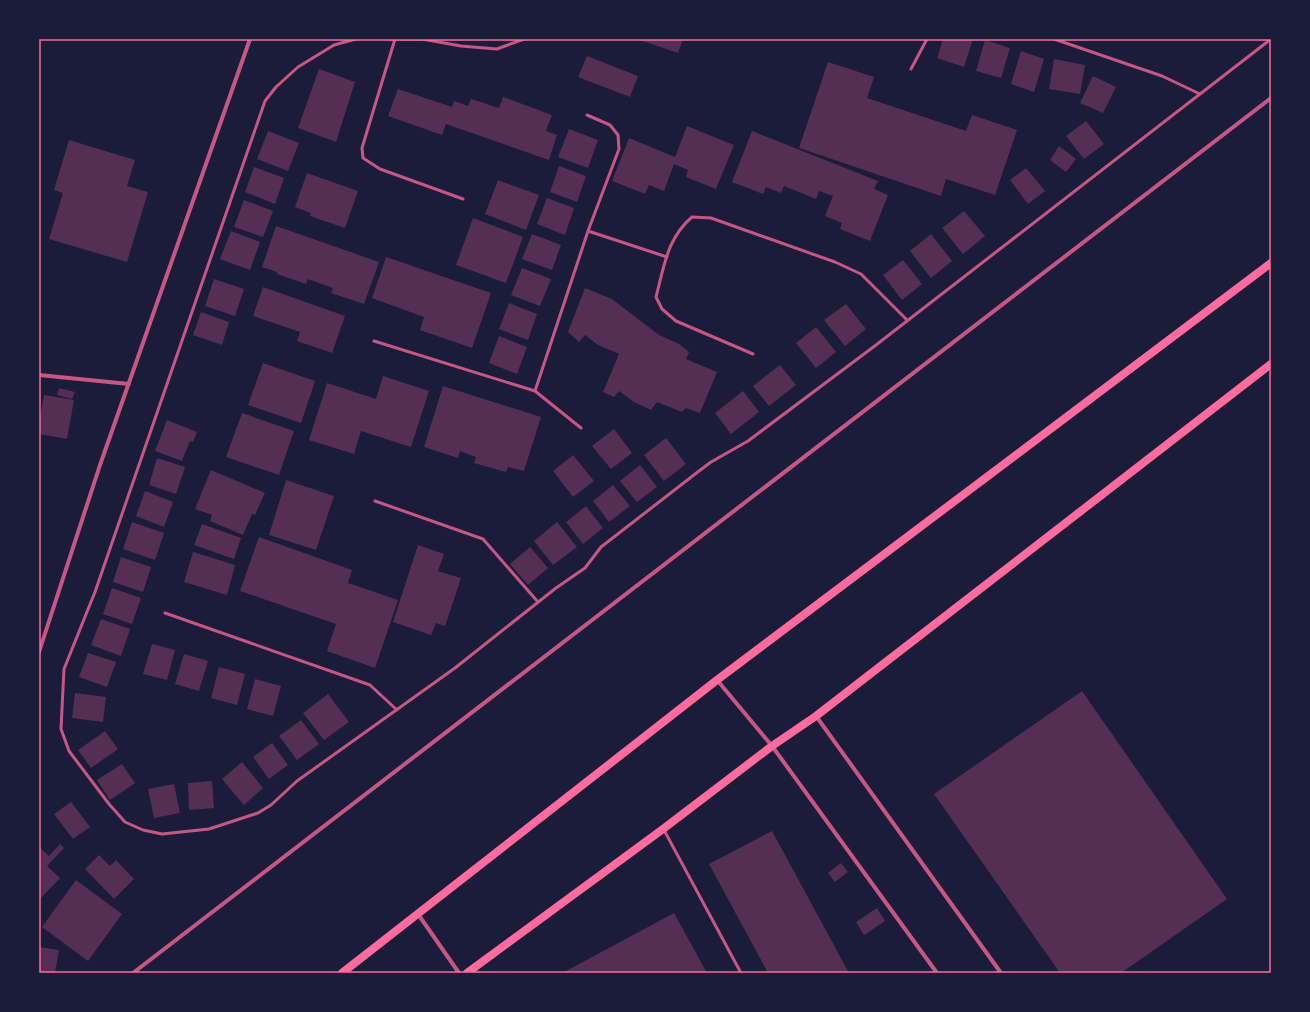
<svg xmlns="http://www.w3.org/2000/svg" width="1310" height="1012" viewBox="0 0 1310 1012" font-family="Manrope,sans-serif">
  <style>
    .building { fill: #542f53 }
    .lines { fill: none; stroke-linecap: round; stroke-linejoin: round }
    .service { stroke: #c65784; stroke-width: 3 }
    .minor { stroke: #c65784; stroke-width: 4 }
    .secondary { stroke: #ff6b9d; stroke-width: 8 }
    .neatline { fill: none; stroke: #ff6b9d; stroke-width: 1.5 }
  </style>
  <rect width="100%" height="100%" fill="#1b1b3a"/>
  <path class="building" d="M 637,39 L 683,39 L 678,53 Z
    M 943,39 L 973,39 L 964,67 L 937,58 Z
    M 985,40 L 1010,48 L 1001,78 L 976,71 Z
    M 1021,51 L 1044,59 L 1034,92 L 1011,84 Z
    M 587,56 L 638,76 L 630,97 L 578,77 Z
    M 1054,59 L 1085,65 L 1080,94 L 1049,89 Z
    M 828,62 L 874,77 L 867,98 L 966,131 L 972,115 L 1017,130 L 995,195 L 946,179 L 941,196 L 799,148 Z
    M 319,69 L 355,82 L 336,142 L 298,128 Z
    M 1093,76 L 1116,87 L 1103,113 L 1080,103 Z
    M 398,89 L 452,107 L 454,101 L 468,106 L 471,99 L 499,108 L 503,97 L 552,115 L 546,131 L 557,135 L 549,160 L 446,124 L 442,135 L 388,116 Z
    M 1086,121 L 1104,144 L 1084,159 L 1066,136 Z
    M 687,126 L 734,145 L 716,189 L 686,177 L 688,170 L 674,164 L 664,191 L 649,185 L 645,194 L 612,181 L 629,138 L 675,157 Z
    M 569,129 L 598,140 L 588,168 L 558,157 Z
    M 268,131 L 299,143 L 288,171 L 257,159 Z
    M 752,131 L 878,181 L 874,189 L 888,195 L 870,241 L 840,229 L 842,223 L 825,216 L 833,196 L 819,191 L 816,199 L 784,186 L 781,193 L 766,187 L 763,194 L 732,182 Z
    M 69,140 L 135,160 L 127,186 L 148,192 L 127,262 L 49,239 L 63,193 L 54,190 Z
    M 1059,146 L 1076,159 L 1066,172 L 1050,160 Z
    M 559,166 L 586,176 L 577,202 L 550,192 Z
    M 254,167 L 284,178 L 275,204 L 245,192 Z
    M 1026,168 L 1045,191 L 1028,204 L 1010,180 Z
    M 307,173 L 358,191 L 345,228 L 310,216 L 311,213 L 295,207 Z
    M 498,180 L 539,195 L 526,230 L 485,214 Z
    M 547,198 L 574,208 L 565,235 L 537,224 Z
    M 244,200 L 273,211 L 263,237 L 234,227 Z
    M 964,211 L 985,236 L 963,254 L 942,228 Z
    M 473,218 L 523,237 L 506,283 L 456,265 Z
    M 276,226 L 379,262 L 364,304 L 331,293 L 333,288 L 308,279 L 306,284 L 277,274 L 277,272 L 262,267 Z
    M 231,231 L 260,242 L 250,270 L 220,259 Z
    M 532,234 L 561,245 L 552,270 L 522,259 Z
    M 931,234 L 952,261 L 931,278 L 910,251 Z
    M 386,257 L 491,293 L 472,348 L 420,330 L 424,317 L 372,298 Z
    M 903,260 L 922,284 L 902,300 L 883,275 Z
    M 522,268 L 551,279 L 540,306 L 511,295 Z
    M 214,279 L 244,289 L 235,316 L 205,306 Z
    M 263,287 L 345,316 L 332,353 L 297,341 L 300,332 L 253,316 Z
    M 585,288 L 612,299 L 659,335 L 679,344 L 689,352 L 686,359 L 717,372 L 700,413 L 686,408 L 682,412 L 657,402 L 651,410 L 634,402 L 619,391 L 614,397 L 603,392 L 619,354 L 598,345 L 585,335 L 579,342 L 568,332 Z
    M 509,303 L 537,314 L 528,340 L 499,329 Z
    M 846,304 L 866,329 L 845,346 L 824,320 Z
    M 201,312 L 229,322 L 222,345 L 193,335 Z
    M 816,327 L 836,352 L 816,368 L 796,343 Z
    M 499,336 L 527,347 L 517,374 L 489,363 Z
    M 263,363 L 315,381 L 301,423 L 248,405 Z
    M 780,365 L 796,385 L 769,406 L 753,386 Z
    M 383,376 L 429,391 L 411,447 L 361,431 L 354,454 L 309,440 L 327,383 L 376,399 Z
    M 443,386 L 541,417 L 524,471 L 508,467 L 506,472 L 474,463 L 476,457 L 460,451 L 458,458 L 424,447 Z
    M 59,388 L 75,392 L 72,399 L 57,395 Z
    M 743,391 L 759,412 L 731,434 L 715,413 Z
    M 44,395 L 74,400 L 67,439 L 39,434 L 39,423 Z
    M 242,413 L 294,431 L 279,475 L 226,457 Z
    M 167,420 L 197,432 L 193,442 L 190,441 L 182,461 L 155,451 Z
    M 614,429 L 632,453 L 611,469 L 592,446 Z
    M 666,438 L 686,464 L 664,481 L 644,455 Z
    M 573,455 L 594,481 L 573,497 L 553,471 Z
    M 157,458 L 185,467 L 176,494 L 149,485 Z
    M 640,465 L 657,487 L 637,502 L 620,481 Z
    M 211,470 L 265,493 L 255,515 L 252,514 L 243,535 L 210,521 L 212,515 L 195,509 Z
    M 286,480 L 334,496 L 316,550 L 269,535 Z
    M 613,485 L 630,506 L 609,522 L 593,501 Z
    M 145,491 L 173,502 L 164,527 L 136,516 Z
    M 586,506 L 603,528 L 583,544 L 566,522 Z
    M 132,522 L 164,533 L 155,560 L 123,549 Z
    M 557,522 L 577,547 L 553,565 L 534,541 Z
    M 202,524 L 241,538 L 234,559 L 194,545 Z
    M 259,537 L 352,570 L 348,583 L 398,600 L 375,668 L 327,651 L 336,624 L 240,591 Z
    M 418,545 L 444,554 L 438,571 L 461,578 L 445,626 L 436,623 L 431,635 L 393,622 Z
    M 530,547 L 548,568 L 528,585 L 510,564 Z
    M 193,552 L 235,565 L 227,595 L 184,582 Z
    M 121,557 L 151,567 L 143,592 L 113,582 Z
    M 112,588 L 141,598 L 132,624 L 103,614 Z
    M 101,619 L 130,629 L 121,656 L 91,645 Z
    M 152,644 L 175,650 L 167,680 L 143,674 Z
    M 88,653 L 116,662 L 107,687 L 79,677 Z
    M 184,654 L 208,661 L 199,691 L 175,684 Z
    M 219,667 L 245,674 L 237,705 L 211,698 Z
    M 255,679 L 281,686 L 273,716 L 247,709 Z
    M 1082,691 L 1227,899 L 1121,973 L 1060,973 L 934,794 Z
    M 75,693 L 106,697 L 103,722 L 72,718 Z
    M 328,694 L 349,722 L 324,740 L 303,713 Z
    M 301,720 L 319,744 L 297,760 L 279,736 Z
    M 105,731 L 118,749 L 91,768 L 78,750 Z
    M 272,743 L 288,765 L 269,779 L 253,757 Z
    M 242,762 L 263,788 L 244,805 L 222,779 Z
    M 122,764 L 135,783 L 110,800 L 97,780 Z
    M 212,781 L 214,808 L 189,810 L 188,783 Z
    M 174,784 L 180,813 L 154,818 L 148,789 Z
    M 71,802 L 90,827 L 73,839 L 54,814 Z
    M 772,831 L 849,973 L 768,973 L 709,864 Z
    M 60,844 L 64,848 L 47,866 L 60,878 L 39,900 L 39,847 L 49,856 Z
    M 99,855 L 110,866 L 116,860 L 134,879 L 114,899 L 85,869 Z
    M 841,863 L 848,872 L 835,882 L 828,873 Z
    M 76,880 L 122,914 L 88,961 L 42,927 Z
    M 877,908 L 885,921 L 864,935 L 856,922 Z
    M 674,913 L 707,973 L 567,973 L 566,971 Z
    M 39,947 L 59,950 L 55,973 L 39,973 Z"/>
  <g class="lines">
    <path class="service" d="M 356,39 L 334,45 L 298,67 L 276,87 L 265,101 L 95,592 L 64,669 L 61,729 L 69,751 L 109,804 L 125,822 L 143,830 L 162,834 L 209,829 L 258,813 L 271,805 L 297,781 L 455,668 L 556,588 L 585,568 L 601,547 L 699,471 L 711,462 L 748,441 L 876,345 L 1271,39
      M 391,39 L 422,39 L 461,46 L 497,49 L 524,39
      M 395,39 L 362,148 L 363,158 L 380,169 L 463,199
      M 1054,39 L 1162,76 L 1200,94
      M 911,69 L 927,39
      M 588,231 L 667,257
      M 374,341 L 535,391 L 581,428
      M 753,354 L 676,321 L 662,309 L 656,297 C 664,267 667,238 692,217 L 711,218 L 835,262 L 861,274 L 907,320
      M 535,391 L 588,231 L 619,149 L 618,135 L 610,125 L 587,115
      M 375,501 L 483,539 L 538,602
      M 165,613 L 370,685 L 397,710
      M 664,830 L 741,973"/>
    <path class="minor" d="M 39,375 L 129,384
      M 39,652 L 100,465 L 250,39
      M 717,680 L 772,746 L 937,973
      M 816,716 L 1001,973
      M 418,914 L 459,973
      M 133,973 L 1271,98"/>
    <path class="secondary" d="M 342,973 L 717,680 L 1271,263
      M 467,973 L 663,829 L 772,746 L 816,716 L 1271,364"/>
  </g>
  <rect width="1310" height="1012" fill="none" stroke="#1b1b3a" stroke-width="80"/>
  <rect x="40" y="40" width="1230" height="932" class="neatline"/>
</svg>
